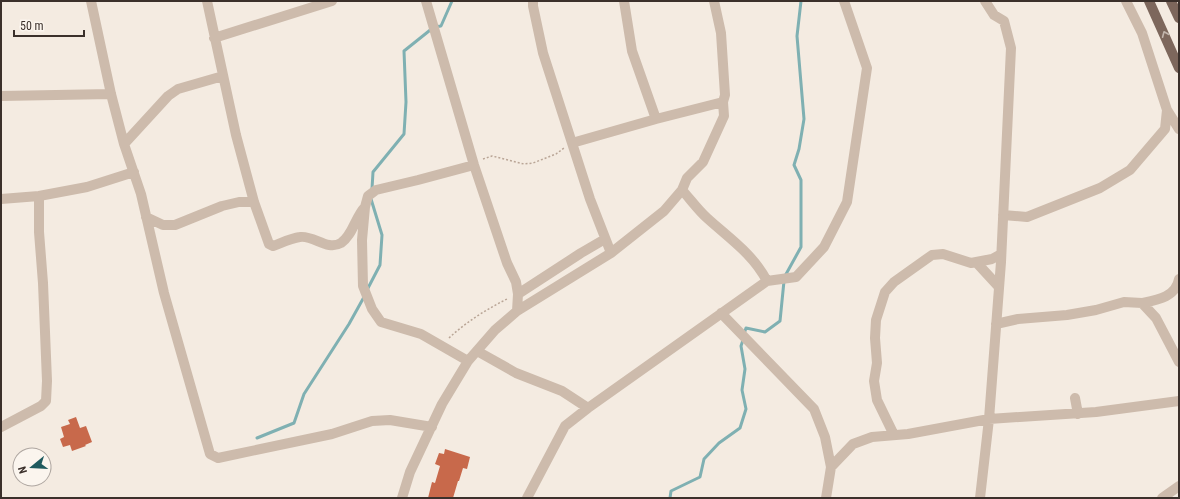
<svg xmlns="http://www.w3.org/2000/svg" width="1180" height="499" viewBox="0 0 1180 499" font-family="'Roboto Condensed',sans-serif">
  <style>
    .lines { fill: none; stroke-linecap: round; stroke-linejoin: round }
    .stream { stroke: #7fb0b2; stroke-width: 3 }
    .building { fill: #c8694b }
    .path { stroke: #b9a596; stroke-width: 1.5; stroke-dasharray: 2 2; stroke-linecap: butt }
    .minor { stroke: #cdbbac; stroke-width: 10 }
    .major { stroke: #7d675c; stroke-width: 10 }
    .oneway { stroke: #c2b5ac }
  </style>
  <rect width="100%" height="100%" fill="#f4ebe1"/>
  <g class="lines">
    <path class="stream" d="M 372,189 L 373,172 L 404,134 L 406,102 L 404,51 L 434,27 L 441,26 L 452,1
      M 785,276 L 801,247 L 801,180 L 794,165 L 799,149 L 804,119 L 797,36 L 801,1
      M 367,290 L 380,265 L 382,235 L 371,199
      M 744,334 L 746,328 L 765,332 L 780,321 L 784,281
      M 257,438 L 294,423 L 304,394 L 349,324 L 364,297
      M 670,498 L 671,491 L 700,477 L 704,459 L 719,443 L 740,428 L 746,409 L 742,390 L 745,369 L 741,346 L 743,340"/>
  </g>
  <path class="building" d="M 76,417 L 80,428 L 86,426 L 92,442 L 85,445 L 86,446 L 72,451 L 70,445 L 63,447 L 60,439 L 64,437 L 61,427 L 70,424 L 68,420 Z
    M 445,449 L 470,457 L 467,469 L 463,468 L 459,481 L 458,481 L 453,498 L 428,498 L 432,482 L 435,483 L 440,466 L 435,464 L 439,453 L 444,454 Z"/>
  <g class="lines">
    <path class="path" d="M 483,159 L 492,156 L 524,164 L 533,163 L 556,154 L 564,148
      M 449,338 C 466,322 487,309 507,299"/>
    <path class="minor" d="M 91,1 L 111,94 L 124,144 L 141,194 L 164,293 L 210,454 L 218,458 L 332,434 L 372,421 L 390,420 L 432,427
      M 207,1 L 236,135 L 254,202 L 269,244 L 273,246 C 281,243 291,238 300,237 C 314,235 327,251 341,243 C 353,235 355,217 365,207
      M 426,1 L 474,165 L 507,263 L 516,282 L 518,294 L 517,311
      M 533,1 L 533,6 L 543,53 L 572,143 L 656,119
      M 624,1 L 632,51 L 656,119 L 723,102
      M 214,38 L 332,1
      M 1,96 L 111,94
      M 1167,110 L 1179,129
      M 572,143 L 590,199 L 611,253
      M 124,144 L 168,96 L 178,89 L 223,76
      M 682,190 C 691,200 698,210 707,218 C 729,238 753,254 767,281
      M 1,199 L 39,196 L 87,187 L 134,172
      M 1003,215 L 1027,217 L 1100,188 L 1130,170 L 1165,129 L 1167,110 L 1142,33 L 1126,1
      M 146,217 L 163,225 L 175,225 L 222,206 L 239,202 L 254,202
      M 976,262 L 999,287
      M 518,294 L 581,253 L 605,239
      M 1142,303 C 1157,300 1176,297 1179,279
      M 721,313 L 814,409 L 825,437 L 831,467 L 826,498
      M 996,324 L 1018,319 L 1067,315 L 1096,310 L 1124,302 L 1142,303 L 1156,318 L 1179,362
      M 477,351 L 516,373 L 562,391 L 588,408
      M 468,361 L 421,334 L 381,322 L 372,309 L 363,286 L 362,240 L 365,207 L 368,196 L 376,190 L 418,180 L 474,165
      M 1075,398 L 1078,414
      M 1,427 L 41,406 L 46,401 L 47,381 L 43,283 L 39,232 L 39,196
      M 894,435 L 877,400 L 874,381 L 877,363 L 875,338 L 876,320 L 885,292 L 894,282 L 932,255 L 943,254 L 971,263 L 992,259 L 1001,254
      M 831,467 L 853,444 L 872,437 L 908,434 L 989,419 L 1096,412 L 1179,401
      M 402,498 L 410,472 L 442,404 L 468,361 L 495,330 L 517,311 L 611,253 L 664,211 L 682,190 L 687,178 L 703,162 L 724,116 L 723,102 L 725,95 L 721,33 L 714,1
      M 527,498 L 565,426 L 588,408 L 767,281 L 796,277 L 824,247 L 847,202 L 867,68 L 844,1
      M 980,498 L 989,419 L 1001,262 L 1011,48 L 1004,21 L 994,15 L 985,1
      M 1162,498 L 1179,486"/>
    <path class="major" d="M 1149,1 L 1179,68
      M 1171,1 L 1179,18"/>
  </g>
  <defs><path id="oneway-chevron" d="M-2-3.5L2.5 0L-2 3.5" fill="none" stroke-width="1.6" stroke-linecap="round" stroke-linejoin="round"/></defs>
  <use class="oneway" href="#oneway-chevron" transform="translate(1165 34) rotate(-113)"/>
  <rect width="1180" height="499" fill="none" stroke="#3b302b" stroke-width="4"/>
  <g transform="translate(32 467) rotate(252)"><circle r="19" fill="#fbf5ee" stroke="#aea6a0"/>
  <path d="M0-3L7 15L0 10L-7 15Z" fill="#1f5a5e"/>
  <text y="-6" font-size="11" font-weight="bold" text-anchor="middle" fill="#3b302b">N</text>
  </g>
  <path d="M14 30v6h70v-6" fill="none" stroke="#3b302b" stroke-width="2"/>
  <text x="20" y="30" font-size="12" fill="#3b302b" stroke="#fbf5ee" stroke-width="3" paint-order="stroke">50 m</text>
</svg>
